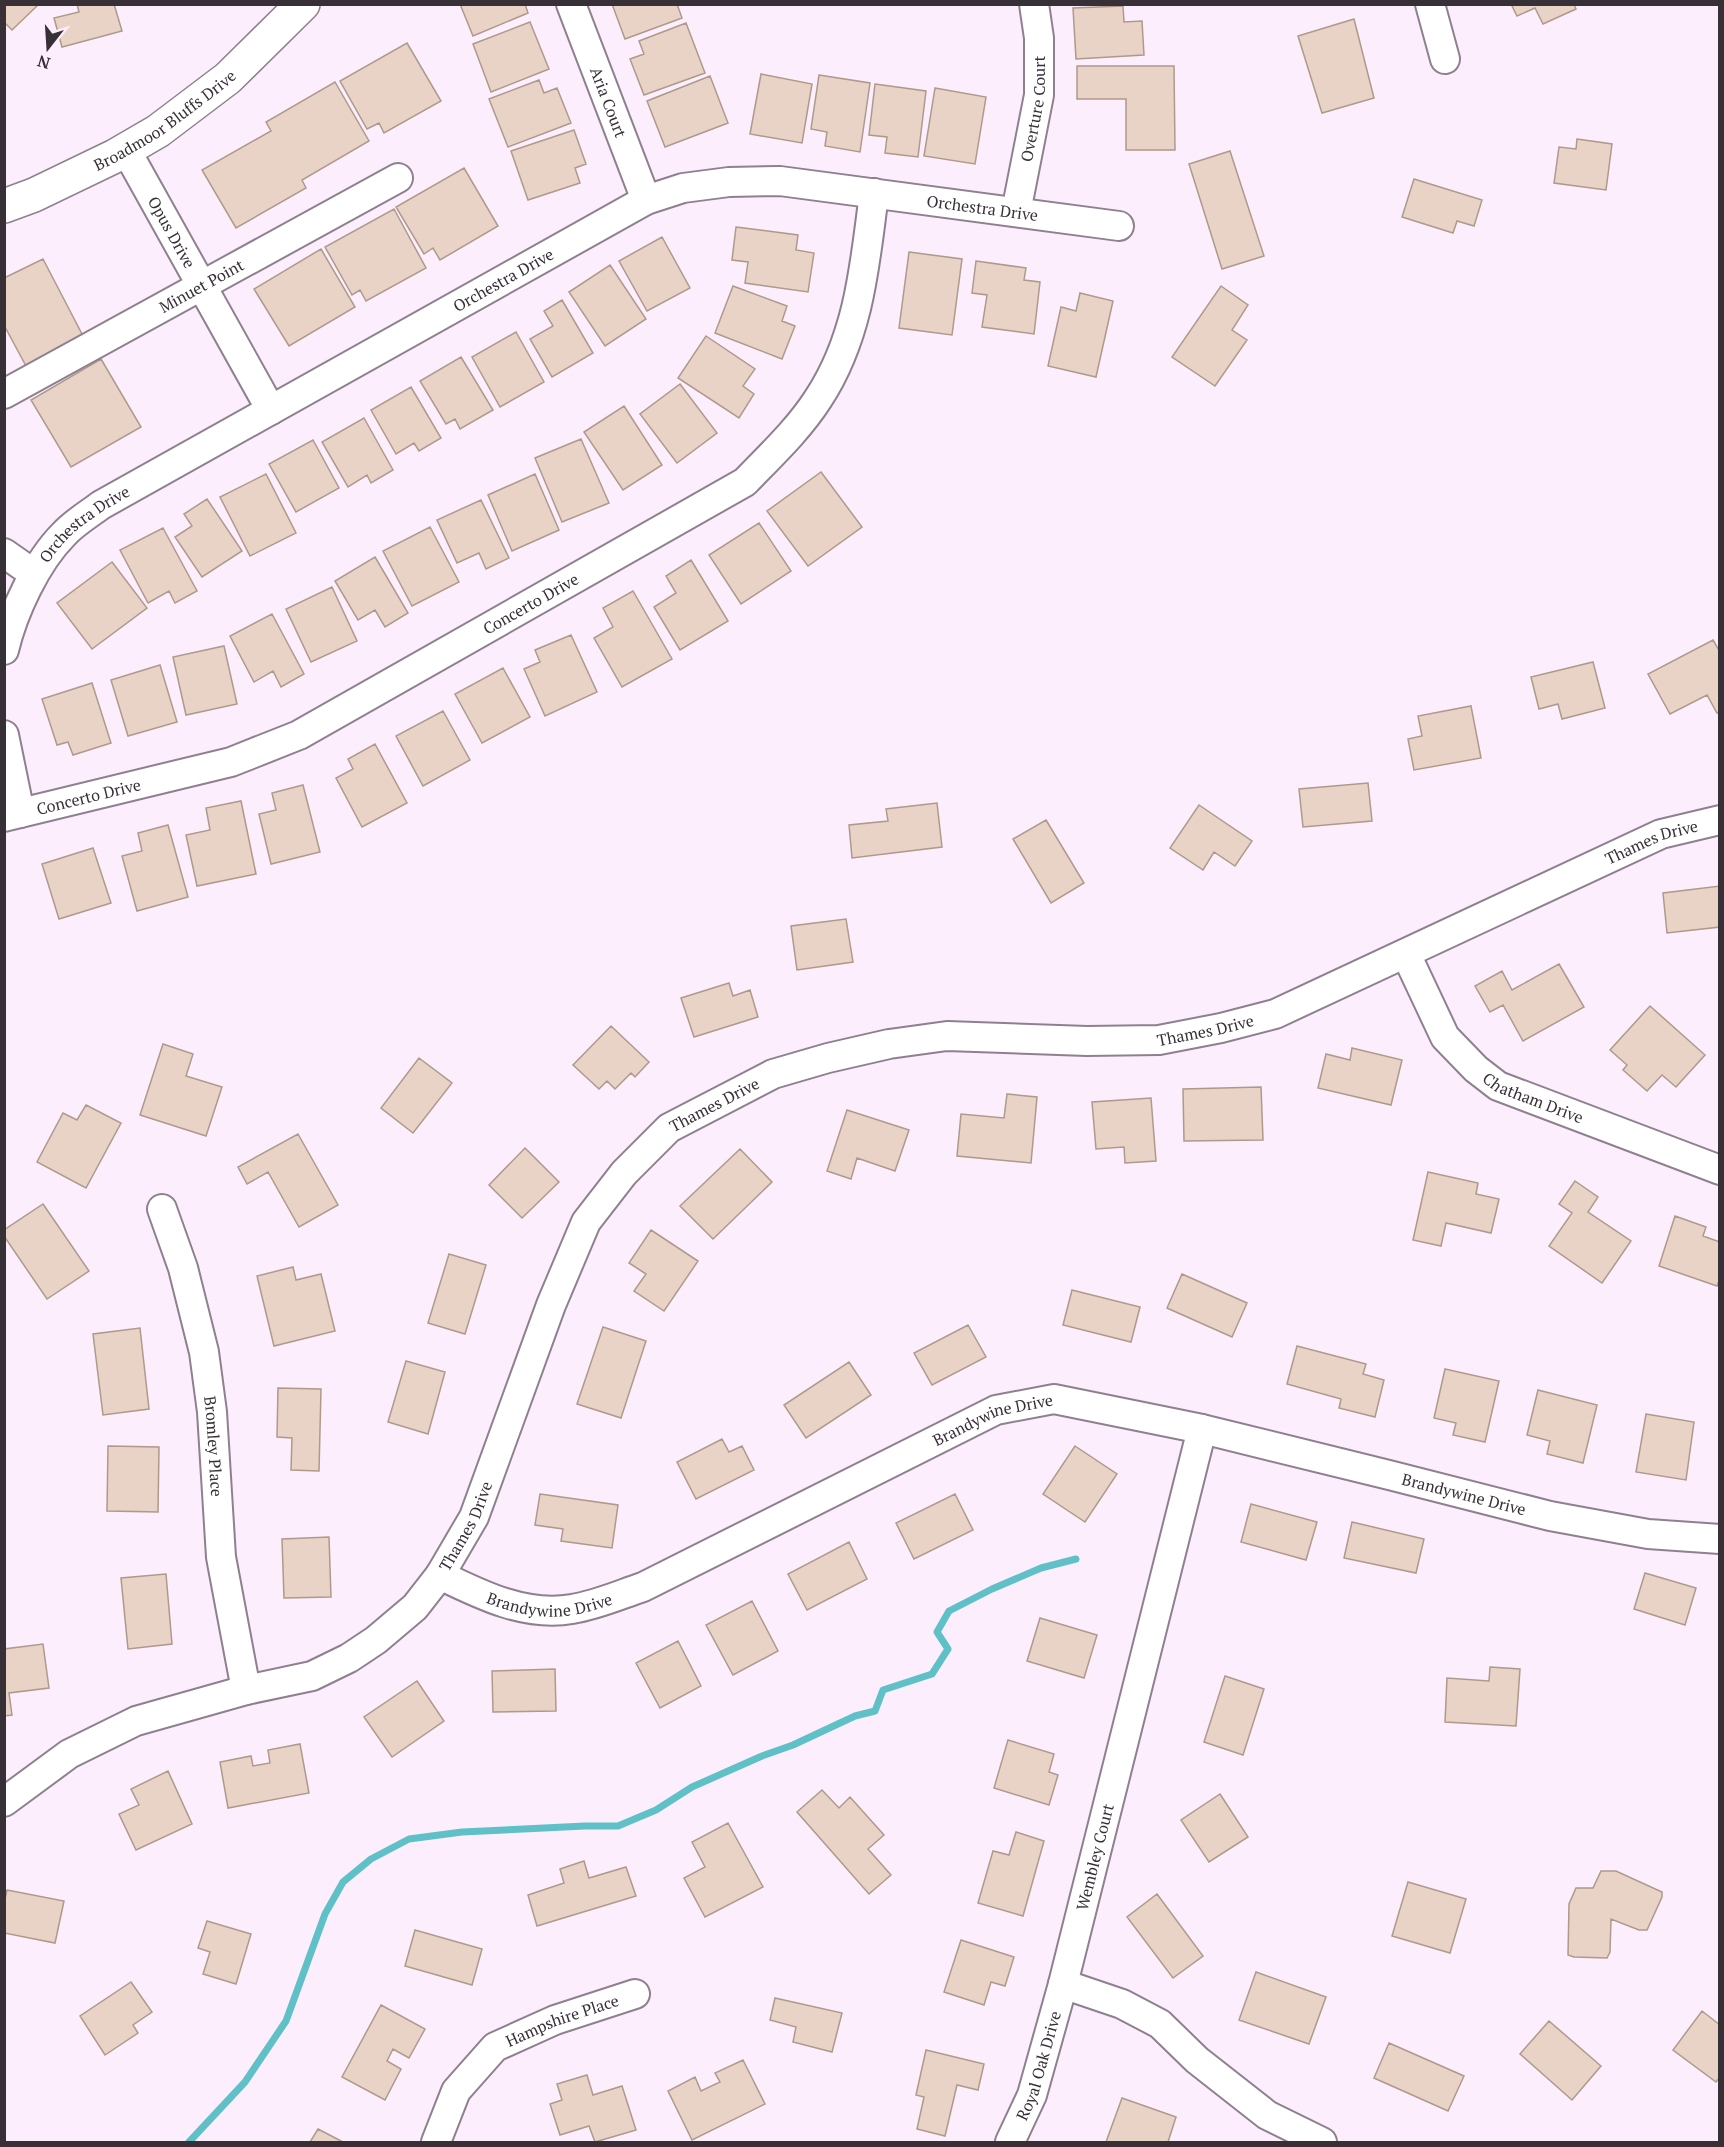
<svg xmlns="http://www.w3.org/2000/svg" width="1724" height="2147" viewBox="0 0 1724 2147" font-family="'PT Serif',serif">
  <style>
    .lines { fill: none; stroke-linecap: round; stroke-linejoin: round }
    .stream { stroke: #60c0c7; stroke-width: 7 }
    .building { fill: #e9d3c6; stroke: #ae998d; stroke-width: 1.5 }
    .street-casing { stroke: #8f8090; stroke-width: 32 }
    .secondary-casing { stroke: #8f8090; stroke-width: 36 }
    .street { stroke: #fff; stroke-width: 28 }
    .secondary { stroke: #fff; stroke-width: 33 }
    .labels { text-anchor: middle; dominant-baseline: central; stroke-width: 4.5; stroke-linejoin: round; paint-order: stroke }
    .street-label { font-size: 16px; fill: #373037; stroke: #fceefd }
  </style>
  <rect width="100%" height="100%" fill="#fceefd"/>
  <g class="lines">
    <path class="stream" d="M 189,2142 L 245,2082 L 286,2021 L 325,1914 L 343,1882 L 371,1859 L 409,1839 L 462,1832 L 585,1826 L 618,1826 L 656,1810 L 692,1787 L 762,1756 L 793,1745 L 855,1716 L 875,1711 L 883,1690 L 932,1674 L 948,1649 L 937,1632 L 949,1611 L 992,1589 L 1041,1568 L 1076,1559"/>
  </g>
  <path class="building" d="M 4,4 L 39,4 L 12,30 L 4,22 Z
    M 77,4 L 114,4 L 122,31 L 62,47 L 54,18 L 79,12 Z
    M 460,4 L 525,4 L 528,13 L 473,36 Z
    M 612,4 L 677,4 L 682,18 L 625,39 Z
    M 1511,4 L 1574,4 L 1576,9 L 1543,24 L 1535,8 L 1517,16 Z
    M 1123,6 L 1124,22 L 1142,21 L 1144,55 L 1076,59 L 1073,8 Z
    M 1354,19 L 1374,98 L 1322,113 L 1298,36 Z
    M 530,22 L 549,69 L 491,92 L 473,44 Z
    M 686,23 L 705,73 L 644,95 L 630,59 L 644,54 L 639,41 Z
    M 407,43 L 441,101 L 384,133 L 379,123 L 367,129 L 340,81 Z
    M 1077,66 L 1174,66 L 1175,150 L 1126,150 L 1126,99 L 1077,99 Z
    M 761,74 L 812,84 L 802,143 L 750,134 Z
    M 819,75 L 870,83 L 860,152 L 825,146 L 827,132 L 811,129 Z
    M 710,76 L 728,123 L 665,147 L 647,101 Z
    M 539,80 L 544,93 L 557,88 L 571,123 L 508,147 L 489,99 Z
    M 335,82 L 369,141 L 302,180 L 306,188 L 236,228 L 202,170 L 271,131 L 266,122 Z
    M 875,84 L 926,91 L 918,157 L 885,153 L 887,137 L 869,135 Z
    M 935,88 L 986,97 L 975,164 L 924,156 Z
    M 574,130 L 586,164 L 575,168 L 580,183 L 528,200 L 511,151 Z
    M 1577,139 L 1612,144 L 1606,190 L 1554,183 L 1559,147 L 1576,149 Z
    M 1230,151 L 1264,256 L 1222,269 L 1189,164 Z
    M 464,168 L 498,226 L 440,260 L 433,248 L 424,254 L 396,207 Z
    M 1414,179 L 1482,200 L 1474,226 L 1457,221 L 1453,233 L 1402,217 Z
    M 394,209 L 426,268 L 366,301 L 360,290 L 352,295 L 325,247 Z
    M 736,227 L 798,235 L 796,250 L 814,253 L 808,292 L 745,283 L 748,262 L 732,260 Z
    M 662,237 L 690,288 L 647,311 L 619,261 Z
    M 321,249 L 355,307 L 289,346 L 254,289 Z
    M 909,252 L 962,259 L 952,335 L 899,328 Z
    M 43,259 L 83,336 L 26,366 L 4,325 L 4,278 Z
    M 976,261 L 1026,268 L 1024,280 L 1040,282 L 1034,334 L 982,327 L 987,295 L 972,293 Z
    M 610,265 L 646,319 L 605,346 L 569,292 Z
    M 733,286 L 787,306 L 782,321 L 795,326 L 782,359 L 715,333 Z
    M 1221,286 L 1248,305 L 1232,330 L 1247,340 L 1215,386 L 1172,357 Z
    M 1080,293 L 1113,301 L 1096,377 L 1048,366 L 1061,307 L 1076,311 Z
    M 562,300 L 593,353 L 552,377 L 530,339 L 553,326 L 544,311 Z
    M 516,332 L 544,382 L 500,407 L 472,357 Z
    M 706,336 L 755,369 L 743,386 L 754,394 L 739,418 L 678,378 Z
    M 461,357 L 493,410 L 460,429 L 455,419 L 446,424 L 420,381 Z
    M 101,359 L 141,427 L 71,467 L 31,400 Z
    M 680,384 L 717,433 L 677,463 L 640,414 Z
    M 411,387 L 441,438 L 419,451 L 414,443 L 396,454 L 371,410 Z
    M 624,406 L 662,465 L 623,490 L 584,432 Z
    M 364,418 L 393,470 L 371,483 L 367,475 L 348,487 L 322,442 Z
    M 581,439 L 609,503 L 562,522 L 535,458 Z
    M 313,440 L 339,488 L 296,512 L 269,464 Z
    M 821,472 L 862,527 L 808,566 L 767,511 Z
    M 266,474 L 296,533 L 250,556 L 220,497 Z
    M 535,474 L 559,530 L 512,551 L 488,495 Z
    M 207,499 L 242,551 L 202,577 L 175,537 L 192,526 L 184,514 Z
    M 481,500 L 509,558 L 486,569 L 479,553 L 457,563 L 437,520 Z
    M 759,523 L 791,571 L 741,604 L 709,555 Z
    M 430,527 L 459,582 L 412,606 L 383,551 Z
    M 163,528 L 197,591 L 175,603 L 169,591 L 148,603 L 120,550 Z
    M 375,557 L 408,613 L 385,627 L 375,610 L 358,620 L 335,581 Z
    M 691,560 L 728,621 L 680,650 L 654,607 L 676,593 L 666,576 Z
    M 112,562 L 147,608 L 92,649 L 57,603 Z
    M 332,587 L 357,641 L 311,662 L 286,609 Z
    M 633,591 L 672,659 L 622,687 L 594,638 L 613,627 L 603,608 Z
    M 272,614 L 304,674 L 281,687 L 273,671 L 254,682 L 230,636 Z
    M 571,635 L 597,692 L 545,716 L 524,669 L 540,662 L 535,650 Z
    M 1713,640 L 1720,652 L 1720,712 L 1717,713 L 1707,695 L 1670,714 L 1648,674 Z
    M 224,646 L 237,704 L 186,715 L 173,657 Z
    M 1593,662 L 1605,708 L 1562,719 L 1558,704 L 1539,709 L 1531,677 Z
    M 160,665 L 177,722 L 128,736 L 111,680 Z
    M 503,668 L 530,717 L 482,743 L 455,694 Z
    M 92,683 L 111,743 L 73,755 L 68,742 L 57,745 L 42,699 Z
    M 1471,706 L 1481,758 L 1414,770 L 1408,739 L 1422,736 L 1418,716 Z
    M 443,711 L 470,760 L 423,786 L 396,736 Z
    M 375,744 L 407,803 L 362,827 L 336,778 L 353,769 L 348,759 Z
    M 1368,783 L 1372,821 L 1303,827 L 1299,789 Z
    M 303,785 L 320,852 L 271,864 L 259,814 L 276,810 L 272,793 Z
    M 241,801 L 256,874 L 197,886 L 186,835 L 210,830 L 206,808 Z
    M 937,803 L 942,847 L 852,858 L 849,825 L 888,821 L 886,809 Z
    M 1199,805 L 1252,841 L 1235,866 L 1214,852 L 1203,870 L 1170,848 Z
    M 1046,820 L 1084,883 L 1051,903 L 1013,839 Z
    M 168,825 L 188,897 L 137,911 L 122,856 L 142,851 L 138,833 Z
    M 93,848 L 111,903 L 59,919 L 42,864 Z
    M 1720,886 L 1720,927 L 1667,933 L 1663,893 Z
    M 846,919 L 853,962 L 797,970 L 791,926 Z
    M 1559,964 L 1584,1007 L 1523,1041 L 1503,1005 L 1490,1012 L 1475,986 L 1502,971 L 1512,990 Z
    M 729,983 L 733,996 L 750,990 L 758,1017 L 694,1037 L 681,998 Z
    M 1650,1006 L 1705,1055 L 1676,1087 L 1662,1075 L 1647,1091 L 1623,1070 L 1627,1065 L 1610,1050 Z
    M 611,1026 L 649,1062 L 635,1077 L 631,1073 L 615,1089 L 607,1081 L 599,1089 L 573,1065 Z
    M 163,1044 L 193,1054 L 186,1076 L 222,1087 L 206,1136 L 140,1115 Z
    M 1352,1048 L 1402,1060 L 1391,1105 L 1318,1088 L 1326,1054 L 1350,1060 Z
    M 419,1058 L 452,1083 L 413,1133 L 381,1108 Z
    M 1261,1087 L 1263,1140 L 1184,1141 L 1183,1089 Z
    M 1007,1094 L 1037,1097 L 1031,1163 L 957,1156 L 961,1114 L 1004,1118 Z
    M 1151,1098 L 1156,1161 L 1125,1163 L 1124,1147 L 1096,1149 L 1092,1102 Z
    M 86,1105 L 121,1123 L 86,1188 L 37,1162 L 63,1113 L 77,1120 Z
    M 847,1110 L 909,1130 L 895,1171 L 857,1158 L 851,1179 L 827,1171 Z
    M 298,1134 L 338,1205 L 299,1227 L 268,1172 L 247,1184 L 238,1167 Z
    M 525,1148 L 559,1182 L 522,1218 L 489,1185 Z
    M 740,1149 L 772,1182 L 713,1239 L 680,1206 Z
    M 1428,1172 L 1478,1183 L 1476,1194 L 1499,1199 L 1491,1233 L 1446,1223 L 1441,1246 L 1413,1240 Z
    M 1575,1181 L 1598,1197 L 1588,1212 L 1631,1241 L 1602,1283 L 1549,1246 L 1572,1213 L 1559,1204 Z
    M 43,1204 L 89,1271 L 47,1299 L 4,1236 L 4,1230 Z
    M 1675,1216 L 1706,1227 L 1703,1236 L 1720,1242 L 1720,1278 L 1717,1286 L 1659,1266 Z
    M 651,1230 L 698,1261 L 664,1311 L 634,1291 L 646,1274 L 629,1263 Z
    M 449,1254 L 486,1265 L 465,1334 L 428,1323 Z
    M 293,1267 L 296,1280 L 321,1274 L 335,1331 L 274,1346 L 257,1276 Z
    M 1182,1274 L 1247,1303 L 1232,1337 L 1167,1308 Z
    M 1072,1290 L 1140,1307 L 1131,1342 L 1063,1325 Z
    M 968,1325 L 986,1357 L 932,1385 L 914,1353 Z
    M 603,1327 L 646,1341 L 621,1418 L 577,1404 Z
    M 140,1328 L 149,1409 L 103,1415 L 93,1334 Z
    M 1297,1346 L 1366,1364 L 1363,1374 L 1384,1380 L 1375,1417 L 1339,1408 L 1341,1399 L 1287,1384 Z
    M 406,1361 L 445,1372 L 428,1434 L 388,1422 Z
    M 849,1362 L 871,1395 L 806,1438 L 784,1405 Z
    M 1445,1369 L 1499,1381 L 1485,1442 L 1453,1435 L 1456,1423 L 1434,1418 Z
    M 278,1388 L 321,1389 L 319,1471 L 291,1470 L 292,1438 L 277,1437 Z
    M 1538,1390 L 1597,1405 L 1583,1463 L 1547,1454 L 1550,1441 L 1527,1435 Z
    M 1646,1414 L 1694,1422 L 1686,1480 L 1636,1472 Z
    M 722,1439 L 729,1452 L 742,1446 L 754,1470 L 696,1499 L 677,1462 Z
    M 108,1446 L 159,1447 L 158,1512 L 107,1511 Z
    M 1075,1446 L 1117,1474 L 1085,1522 L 1043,1494 Z
    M 540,1494 L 618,1505 L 612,1548 L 561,1541 L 563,1529 L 535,1525 Z
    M 955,1494 L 973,1530 L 914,1559 L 896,1523 Z
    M 1251,1504 L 1317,1522 L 1306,1560 L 1241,1542 Z
    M 1352,1522 L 1424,1539 L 1416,1573 L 1344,1558 Z
    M 329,1537 L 331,1597 L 284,1598 L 282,1539 Z
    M 849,1542 L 867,1579 L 807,1610 L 788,1574 Z
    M 1645,1573 L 1696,1588 L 1685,1625 L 1634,1609 Z
    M 166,1574 L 172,1644 L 128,1649 L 121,1578 Z
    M 752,1601 L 778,1651 L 733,1675 L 706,1625 Z
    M 1040,1618 L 1097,1635 L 1084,1678 L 1027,1661 Z
    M 678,1641 L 701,1686 L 660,1708 L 636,1663 Z
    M 43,1644 L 49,1688 L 9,1693 L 12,1715 L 4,1716 L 4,1649 Z
    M 1490,1667 L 1520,1669 L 1516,1726 L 1445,1722 L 1447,1678 L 1489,1681 Z
    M 555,1669 L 556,1711 L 493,1712 L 492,1671 Z
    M 1225,1676 L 1264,1689 L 1243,1755 L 1204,1742 Z
    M 417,1681 L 444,1721 L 392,1757 L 364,1717 Z
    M 1008,1740 L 1054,1754 L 1049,1772 L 1058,1775 L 1049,1805 L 994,1788 Z
    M 300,1744 L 309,1793 L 228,1808 L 220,1762 L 251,1756 L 253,1766 L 270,1763 L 268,1750 Z
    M 168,1771 L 192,1824 L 136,1850 L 119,1814 L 139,1805 L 131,1789 Z
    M 822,1790 L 839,1808 L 850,1797 L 884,1835 L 868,1849 L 891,1875 L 869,1894 L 797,1812 Z
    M 1220,1794 L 1248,1837 L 1209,1862 L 1181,1820 Z
    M 728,1823 L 763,1887 L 705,1917 L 684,1878 L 705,1867 L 692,1842 Z
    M 1016,1832 L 1044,1841 L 1023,1916 L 978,1903 L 993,1851 L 1009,1855 Z
    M 584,1861 L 589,1878 L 626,1867 L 636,1896 L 537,1926 L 528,1895 L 564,1883 L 560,1869 Z
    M 1601,1871 L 1616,1871 L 1662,1892 L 1662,1897 L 1647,1930 L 1639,1930 L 1611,1919 L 1610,1952 L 1607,1958 L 1574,1957 L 1568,1955 L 1569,1904 L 1576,1888 L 1593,1888 Z
    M 1408,1882 L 1466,1899 L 1450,1953 L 1392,1936 Z
    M 7,1890 L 64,1901 L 55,1943 L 4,1933 L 4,1903 Z
    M 1157,1894 L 1203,1956 L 1173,1978 L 1127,1917 Z
    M 207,1921 L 251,1934 L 236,1984 L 203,1974 L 210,1952 L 198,1948 Z
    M 415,1930 L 482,1949 L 472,1985 L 405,1966 Z
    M 961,1940 L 1014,1957 L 1005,1986 L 991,1982 L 984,2005 L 944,1992 Z
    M 1256,1972 L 1326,1997 L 1309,2044 L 1239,2020 Z
    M 131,1982 L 152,2012 L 133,2025 L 138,2033 L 105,2055 L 80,2016 Z
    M 775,1998 L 842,2013 L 832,2052 L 793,2042 L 796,2027 L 770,2020 Z
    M 381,2005 L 425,2029 L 409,2058 L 393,2049 L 387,2061 L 401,2069 L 385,2100 L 342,2077 Z
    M 1702,2011 L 1720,2025 L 1720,2077 L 1716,2082 L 1673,2050 Z
    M 1549,2021 L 1601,2066 L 1572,2100 L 1520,2054 Z
    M 1389,2043 L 1464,2076 L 1448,2111 L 1374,2078 Z
    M 926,2050 L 984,2064 L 978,2090 L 957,2085 L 945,2136 L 917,2129 L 924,2097 L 916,2095 Z
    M 743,2060 L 765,2104 L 692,2140 L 668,2091 L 695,2077 L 701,2091 L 720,2082 L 715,2073 Z
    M 587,2075 L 593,2095 L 622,2086 L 636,2130 L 595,2142 L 589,2126 L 560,2135 L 550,2104 L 562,2100 L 557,2084 Z
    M 1122,2098 L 1176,2117 L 1168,2142 L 1106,2142 Z
    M 318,2129 L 343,2142 L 310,2142 Z"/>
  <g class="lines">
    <defs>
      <g id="street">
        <path id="s1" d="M 571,4 L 646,200"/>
        <path d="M 1430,4 L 1445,59"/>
        <path id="s2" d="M 126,150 L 271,410"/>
        <path id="s3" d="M 1016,212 L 1039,95 L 1039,38 L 1034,4"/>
        <path id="s4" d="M 4,394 L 398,178"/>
        <path d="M 4,553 L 34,574"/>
        <path id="s5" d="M 4,650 C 13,612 36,562 64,534 C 74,523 89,514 101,505 L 646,200 L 683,188 L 729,182 L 780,181 L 1119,226"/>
        <path d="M 4,735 L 20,813"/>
        <path id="s6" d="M 4,817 L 231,762 L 299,735 L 745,482 C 770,456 798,430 818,399 C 859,337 865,265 874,193"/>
        <path id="s7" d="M 1406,954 L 1445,1037 L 1476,1069 L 1498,1086 L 1720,1170"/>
        <path id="s8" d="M 162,1209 L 183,1268 L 204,1352 L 212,1412 L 221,1557 L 246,1690"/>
        <path id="s9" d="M 440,1575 C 481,1595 525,1617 572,1609 C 597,1605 619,1595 643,1587 L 996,1410 L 1054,1399 L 1202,1429 L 1389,1475 L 1550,1516 L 1648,1534 L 1720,1539"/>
        <path id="s10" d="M 4,1802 L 69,1754 L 136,1721 L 246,1690 L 312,1676 L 349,1658 L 376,1640 L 415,1607 L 440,1575 L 474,1517 L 551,1305 L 586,1222 L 624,1173 L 669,1128 L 773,1074 L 828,1058 L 889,1044 L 947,1036 L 1087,1041 L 1159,1040 L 1221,1028 L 1275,1014 L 1661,834 L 1720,820"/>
        <path d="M 1063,1984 L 1122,2004 L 1160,2024 L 1197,2060 L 1267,2115 L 1322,2142"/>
        <path id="s11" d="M 436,2142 L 456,2091 L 495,2047 L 555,2020 L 635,1994"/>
        <path id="s12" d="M 1010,2142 L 1032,2095 L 1063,1984 L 1202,1429"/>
      </g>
      <g id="secondary">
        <path id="s13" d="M 4,206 L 34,195 L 115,156 L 158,131 L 228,78 L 303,4"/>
      </g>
    </defs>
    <use href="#street" class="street-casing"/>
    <use href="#secondary" class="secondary-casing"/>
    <use href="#street" class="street"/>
    <use href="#secondary" class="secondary"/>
  </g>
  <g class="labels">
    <g class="street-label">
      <text stroke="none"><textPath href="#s1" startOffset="105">Aria Court</textPath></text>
      <text stroke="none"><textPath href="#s3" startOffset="105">Overture Court</textPath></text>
      <text stroke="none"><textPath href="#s13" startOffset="183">Broadmoor Bluffs Drive</textPath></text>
      <text stroke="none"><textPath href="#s5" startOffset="1144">Orchestra Drive</textPath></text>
      <text stroke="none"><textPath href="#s2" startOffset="94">Opus Drive</textPath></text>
      <text stroke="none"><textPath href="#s5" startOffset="640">Orchestra Drive</textPath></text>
      <text stroke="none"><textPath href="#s4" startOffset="225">Minuet Point</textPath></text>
      <text stroke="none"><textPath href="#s5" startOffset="154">Orchestra Drive</textPath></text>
      <text stroke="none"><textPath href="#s6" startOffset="573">Concerto Drive</textPath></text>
      <text stroke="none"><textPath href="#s6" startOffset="87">Concerto Drive</textPath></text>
      <text stroke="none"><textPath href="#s10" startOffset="2052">Thames Drive</textPath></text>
      <text stroke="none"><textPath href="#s10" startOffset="1566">Thames Drive</textPath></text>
      <text stroke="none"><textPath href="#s7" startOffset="201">Chatham Drive</textPath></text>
      <text stroke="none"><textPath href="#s10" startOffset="1062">Thames Drive</textPath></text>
      <text stroke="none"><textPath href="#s9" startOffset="602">Brandywine Drive</textPath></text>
      <text stroke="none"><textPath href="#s8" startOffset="244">Bromley Place</textPath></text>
      <text stroke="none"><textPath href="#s9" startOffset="1088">Brandywine Drive</textPath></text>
      <text stroke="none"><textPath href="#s10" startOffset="558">Thames Drive</textPath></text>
      <text stroke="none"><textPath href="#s9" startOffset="116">Brandywine Drive</textPath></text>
      <text stroke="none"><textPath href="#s12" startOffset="298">Wembley Court</textPath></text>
      <text stroke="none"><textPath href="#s11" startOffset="186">Hampshire Place</textPath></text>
      <text stroke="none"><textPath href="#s12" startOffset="82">Royal Oak Drive</textPath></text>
    </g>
  </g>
  <rect width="1724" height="2147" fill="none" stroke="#373037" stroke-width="12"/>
  <g transform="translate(48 48) rotate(197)" stroke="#fceefd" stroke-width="4.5" paint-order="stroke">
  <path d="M0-4.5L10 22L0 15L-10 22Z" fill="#373037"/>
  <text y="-9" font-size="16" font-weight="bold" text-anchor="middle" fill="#373037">N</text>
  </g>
</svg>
